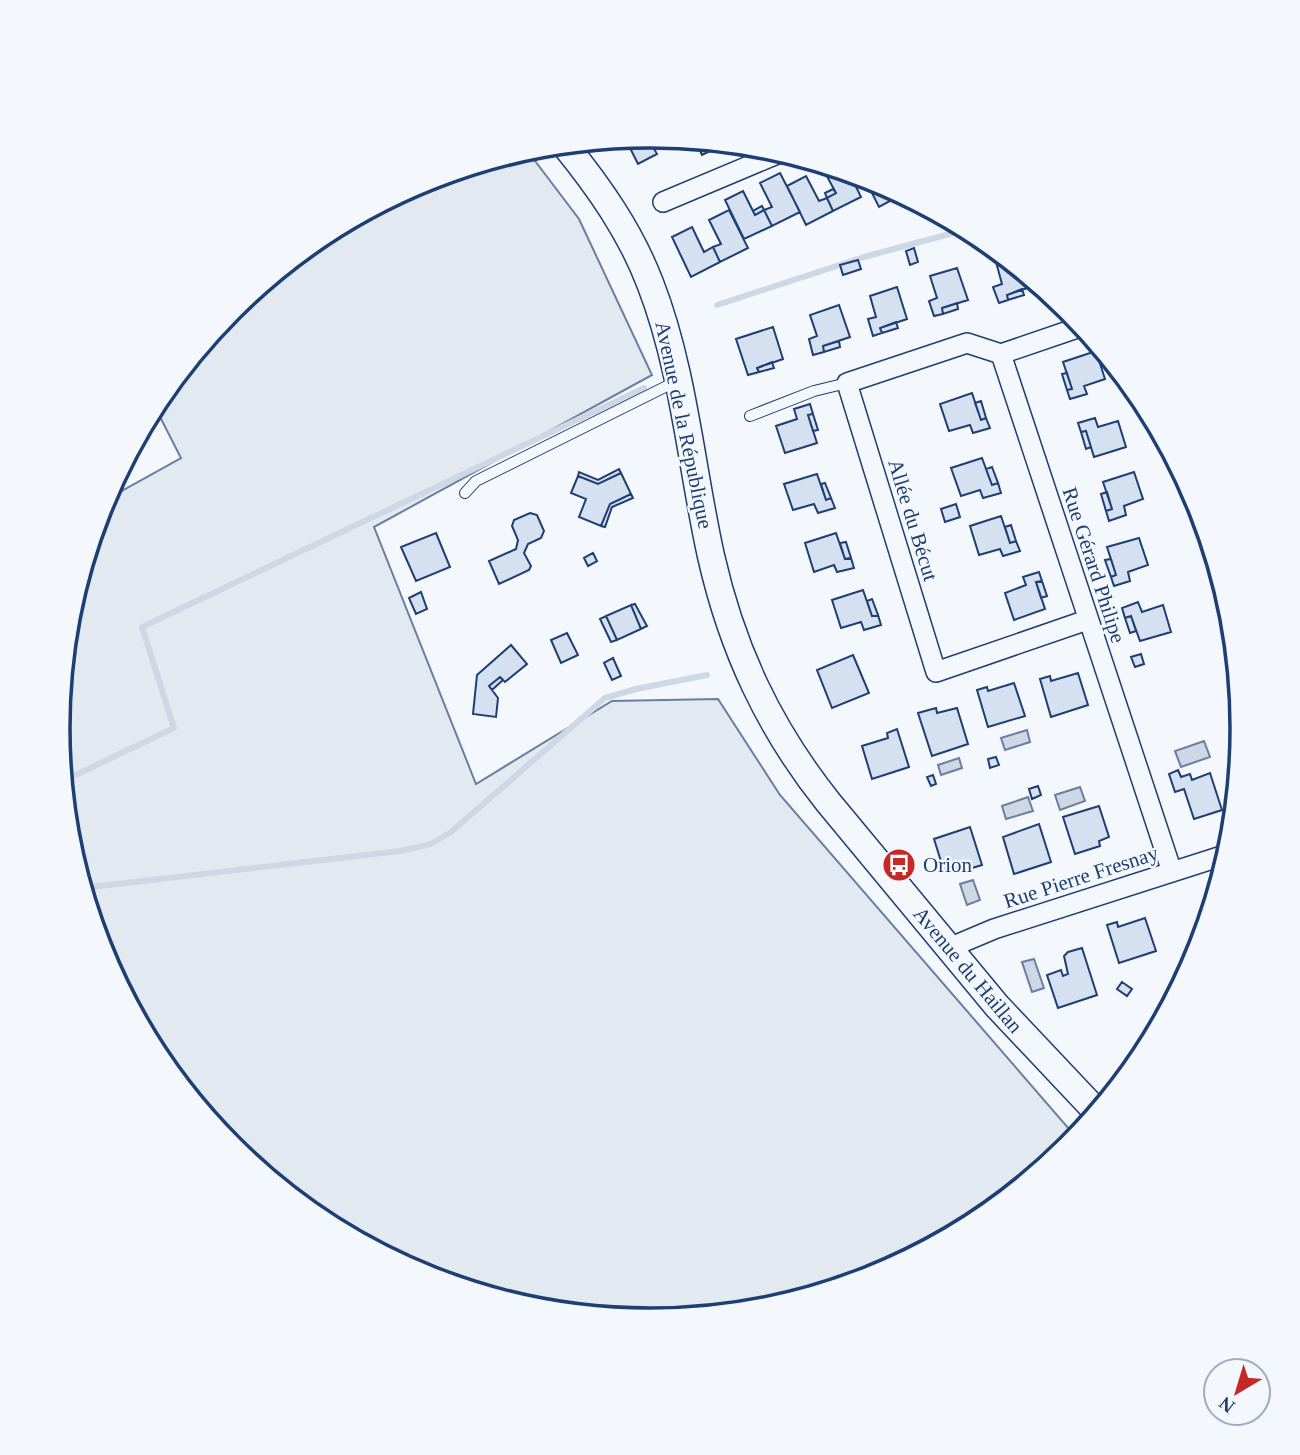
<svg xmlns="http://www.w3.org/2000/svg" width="1300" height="1455" viewBox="0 0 1300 1455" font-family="Georgia,serif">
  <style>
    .green { fill: #e3e9f0; stroke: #687fa3; stroke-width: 2 }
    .water { fill: #cfd7e4; stroke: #687fa3; stroke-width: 2 }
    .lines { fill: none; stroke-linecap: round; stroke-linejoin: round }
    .stream { stroke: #cfd7e4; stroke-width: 6 }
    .building { fill: #d5e0f0; stroke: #1d3f73; stroke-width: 2 }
    .lane-casing { stroke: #1d3f73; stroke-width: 12 }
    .street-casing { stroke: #1d3f73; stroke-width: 22 }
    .secondary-casing { stroke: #1d3f73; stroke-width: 29 }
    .lane { stroke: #f4f7fb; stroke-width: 10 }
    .street { stroke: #f4f7fb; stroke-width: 19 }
    .secondary { stroke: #f4f7fb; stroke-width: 26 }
    .labels { text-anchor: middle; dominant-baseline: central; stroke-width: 5; stroke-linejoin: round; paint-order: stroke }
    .street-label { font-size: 21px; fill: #1d3f73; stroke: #f4f7fb }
    .poi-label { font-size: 21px; fill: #1d3f73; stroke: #f4f7fb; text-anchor: start }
    .rim { fill: none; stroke: #1d3f73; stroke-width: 3.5 }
  </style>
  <rect width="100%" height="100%" fill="#f4f7fb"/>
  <path class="green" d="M 526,149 L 579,219 L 652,375 L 374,527 L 476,784 L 612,701 L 718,699 L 780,795 L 1076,1137 L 1068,1147 L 979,1220 L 876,1275 L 765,1308 L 650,1320 L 534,1308 L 423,1275 L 321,1220 L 231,1146 L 157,1056 L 103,954 L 69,843 L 58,727 L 69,612 L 102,502 L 181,458 L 154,405 L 158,398 L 232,308 L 321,235 L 424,180 Z"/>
  <path class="water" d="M 1027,730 L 1030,742 L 1005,750 L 1001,738 Z
    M 1204,741 L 1210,757 L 1181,767 L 1175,751 Z
    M 959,758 L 962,768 L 941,775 L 938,765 Z
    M 1080,787 L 1085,801 L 1060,810 L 1055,795 Z
    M 1028,797 L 1033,811 L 1006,819 L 1002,806 Z
    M 973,880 L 980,900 L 967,905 L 960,884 Z
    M 1034,959 L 1044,988 L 1032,992 L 1022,962 Z"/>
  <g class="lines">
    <path class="stream" d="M 717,305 L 864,257 L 968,229
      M 63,781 L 174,728 L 142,627 L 644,388
      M 83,888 L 400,851 L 431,844 L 451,832 L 605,698 L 636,689 L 707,675"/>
  </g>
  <path class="building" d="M 647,136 L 657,154 L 638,164 L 625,138 Z
    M 668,137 L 689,139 L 673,147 Z
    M 695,140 L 719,142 L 721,146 L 702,155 Z
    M 826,165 L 849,172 L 861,197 L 833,211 L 827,198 L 836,193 L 822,167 Z
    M 780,173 L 800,212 L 772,226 L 764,210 L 772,207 L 760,183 Z
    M 806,176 L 819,201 L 827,198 L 833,211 L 806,225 L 787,186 Z
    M 874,180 L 877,180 L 903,194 L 879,207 L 870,189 L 877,186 Z
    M 833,189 L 836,193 L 827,198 L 825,193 Z
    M 743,191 L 755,215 L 764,210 L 772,226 L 744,239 L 725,200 Z
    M 906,196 L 919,203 L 911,206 Z
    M 762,206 L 764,210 L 755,215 L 753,211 Z
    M 729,210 L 748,248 L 720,262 L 713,247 L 721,244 L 709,220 Z
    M 692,227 L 704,252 L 713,247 L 720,262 L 691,277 L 672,237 Z
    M 914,248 L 918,262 L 910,265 L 906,251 Z
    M 1008,259 L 1031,278 L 1033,286 L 1007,295 L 1008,300 L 999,303 L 993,287 L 1002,284 L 996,262 Z
    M 858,260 L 861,269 L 843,275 L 840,265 Z
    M 957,268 L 968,300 L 942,308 L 943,314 L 934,316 L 929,301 L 937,298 L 930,276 Z
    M 897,287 L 907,319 L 880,328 L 882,333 L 873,336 L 868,319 L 876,317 L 870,296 Z
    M 1022,289 L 1024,295 L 1008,300 L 1007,295 Z
    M 957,303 L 958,309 L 943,314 L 942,308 Z
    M 839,305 L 850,337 L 823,346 L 824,352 L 813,355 L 809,339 L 817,336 L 810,315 Z
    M 896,322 L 898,328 L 882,333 L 880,328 Z
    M 773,327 L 783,359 L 757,368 L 759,372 L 748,375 L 736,339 Z
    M 839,341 L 840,347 L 824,352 L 823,346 Z
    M 1096,351 L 1105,379 L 1084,386 L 1087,394 L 1070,399 L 1067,390 L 1072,389 L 1063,362 Z
    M 772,362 L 774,368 L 759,372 L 757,368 Z
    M 1067,373 L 1072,389 L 1067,390 L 1062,374 Z
    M 972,393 L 981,420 L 986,418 L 990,428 L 973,433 L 970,425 L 949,431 L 940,404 Z
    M 981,401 L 986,418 L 981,420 L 975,403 Z
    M 810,404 L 813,414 L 808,415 L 817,443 L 785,453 L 776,426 L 797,419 L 794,409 Z
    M 813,414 L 818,430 L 813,431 L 808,415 Z
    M 1095,418 L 1098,427 L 1118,421 L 1126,447 L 1094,457 L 1086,431 L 1081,432 L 1078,423 Z
    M 1086,431 L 1091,447 L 1086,449 L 1081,432 Z
    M 982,458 L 992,485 L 998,483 L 1001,493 L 983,498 L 980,490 L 961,496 L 951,468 Z
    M 992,467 L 998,483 L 992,485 L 986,469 Z
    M 619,469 L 621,473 L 598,484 L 578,476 L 579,472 L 598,480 Z
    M 1134,472 L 1143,499 L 1124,506 L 1126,515 L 1109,521 L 1106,511 L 1112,509 L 1103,482 Z
    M 621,473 L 631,494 L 610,504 L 601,526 L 579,517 L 586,499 L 571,493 L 578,476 L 598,484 Z
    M 817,474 L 826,500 L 831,498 L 835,508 L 818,513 L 814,504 L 793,510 L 784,484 Z
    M 825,483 L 831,498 L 826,500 L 821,484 Z
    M 1107,492 L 1112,509 L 1106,511 L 1101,494 Z
    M 631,494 L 633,498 L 612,507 L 605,527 L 601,526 L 610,504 Z
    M 956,504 L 960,517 L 945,522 L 941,509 Z
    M 530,513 L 537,515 L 544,531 L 541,538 L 528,544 L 524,553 L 531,566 L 529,570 L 499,584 L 489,561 L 516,549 L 518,540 L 512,526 L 514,520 Z
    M 1001,516 L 1010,543 L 1016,541 L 1020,551 L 1003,556 L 1000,549 L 979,555 L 970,526 Z
    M 1011,525 L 1016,541 L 1010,543 L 1005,527 Z
    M 436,533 L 450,567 L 416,581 L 401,547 Z
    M 836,533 L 845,559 L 851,558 L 854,568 L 837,572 L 834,565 L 814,572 L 805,543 Z
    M 1139,538 L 1148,565 L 1128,572 L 1130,581 L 1114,586 L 1111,577 L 1116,575 L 1107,547 Z
    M 846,542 L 851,558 L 845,559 L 840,543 Z
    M 593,553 L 597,561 L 588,566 L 584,558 Z
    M 1111,559 L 1116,575 L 1111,577 L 1105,560 Z
    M 1039,572 L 1042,581 L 1036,582 L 1045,609 L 1014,620 L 1005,593 L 1026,585 L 1023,577 Z
    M 1042,581 L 1047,596 L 1041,598 L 1036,582 Z
    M 863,590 L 872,616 L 878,615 L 881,625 L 864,630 L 861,622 L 841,628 L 832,600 Z
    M 421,592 L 427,609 L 416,614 L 409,598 Z
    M 872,599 L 878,615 L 872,616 L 867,601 Z
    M 1138,602 L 1142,612 L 1163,605 L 1171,632 L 1140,641 L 1131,616 L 1125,618 L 1122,608 Z
    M 635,604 L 647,626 L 641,629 L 631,605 Z
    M 631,605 L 641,629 L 617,640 L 606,616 Z
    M 606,616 L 617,640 L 611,642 L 600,619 Z
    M 1131,616 L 1136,631 L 1130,633 L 1125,618 Z
    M 567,633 L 578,655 L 561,663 L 551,640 Z
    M 511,645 L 527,664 L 505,682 L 500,677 L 489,686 L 498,698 L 496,717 L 473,714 L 477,675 Z
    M 1141,654 L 1144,664 L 1135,667 L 1131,657 Z
    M 853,655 L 869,693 L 832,708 L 817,670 Z
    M 613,658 L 621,676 L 612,680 L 604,663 Z
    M 1078,673 L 1088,705 L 1051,717 L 1040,679 L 1050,676 L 1051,681 Z
    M 500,677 L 503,680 L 492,690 L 489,686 Z
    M 1014,683 L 1025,716 L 988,727 L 977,690 L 987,687 L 988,691 Z
    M 936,708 L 937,713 L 957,708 L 968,744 L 932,756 L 918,713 Z
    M 897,729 L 909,767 L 872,779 L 862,746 L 888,738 L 887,733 Z
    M 1240,749 L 1237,777 L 1230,753 Z
    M 996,757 L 999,765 L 990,768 L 988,759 Z
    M 1178,770 L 1181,777 L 1190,774 L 1192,780 L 1210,773 L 1222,810 L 1194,819 L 1184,789 L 1175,792 L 1169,774 Z
    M 933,775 L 936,784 L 931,786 L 927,777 Z
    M 1038,786 L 1041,795 L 1032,799 L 1029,789 Z
    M 1099,806 L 1109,837 L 1099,841 L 1100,846 L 1075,854 L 1063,817 Z
    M 1039,824 L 1051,862 L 1014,874 L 1003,837 Z
    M 970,827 L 982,865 L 972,868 L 970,863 L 944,871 L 934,839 Z
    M 1145,918 L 1156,951 L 1119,963 L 1107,925 L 1117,922 L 1118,927 Z
    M 1082,948 L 1097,995 L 1058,1008 L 1047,975 L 1061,970 L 1063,976 L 1068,974 L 1064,956 L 1068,952 Z
    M 1122,982 L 1132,989 L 1127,996 L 1117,989 Z"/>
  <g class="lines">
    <defs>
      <path id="lane" d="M 750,416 L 814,391 L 847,383
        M 465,493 L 476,481 L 677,381"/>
      <path id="street" d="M 663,202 L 782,152
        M 1083,326 L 1001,354 L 1172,872
        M 1001,354 L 967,343 L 847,383 L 936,672 L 1087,620
        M 949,948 L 994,929 L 1228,854"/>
      <path id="secondary" d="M 564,144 C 599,187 630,231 650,283 C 684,370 691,466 711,556 C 732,649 769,728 828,802 L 997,1006 L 1097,1112"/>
    </defs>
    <use href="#lane" class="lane-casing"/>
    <use href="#street" class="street-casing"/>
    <use href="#secondary" class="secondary-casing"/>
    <use href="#lane" class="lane"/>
    <use href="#street" class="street"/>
    <use href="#secondary" class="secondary"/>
  </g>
  <defs>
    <symbol id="bus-disc" viewBox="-11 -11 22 22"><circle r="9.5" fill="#c62828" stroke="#f4f7fb"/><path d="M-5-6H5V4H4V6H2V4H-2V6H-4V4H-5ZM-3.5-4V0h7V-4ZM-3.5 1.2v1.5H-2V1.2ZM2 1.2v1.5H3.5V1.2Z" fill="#fff"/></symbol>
  </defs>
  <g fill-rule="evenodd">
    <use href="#bus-disc" x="880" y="846" width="38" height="38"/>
  </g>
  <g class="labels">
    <g class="street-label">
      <text transform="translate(684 425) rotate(78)">Avenue de la République</text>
      <text transform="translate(913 520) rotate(73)">Allée du Bécut</text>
      <text transform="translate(1094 565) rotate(72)">Rue Gérard Philipe</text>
      <text transform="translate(1081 877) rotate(-18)">Rue Pierre Fresnay</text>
      <text transform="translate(968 970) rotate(50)">Avenue du Haillan</text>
    </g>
    <g class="poi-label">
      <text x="923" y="865">Orion</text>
    </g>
  </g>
  <path d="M0 0H1300V1455H0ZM70 728a580 580 0 1 1 1160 0a580 580 0 1 1-1160 0Z" fill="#f4f7fb" fill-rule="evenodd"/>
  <path class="rim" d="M70 728a580 580 0 1 1 1160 0a580 580 0 1 1-1160 0Z"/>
  <g transform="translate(1237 1392) rotate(218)"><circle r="33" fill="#f4f7fb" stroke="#9eadc5" stroke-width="2"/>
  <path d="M0-5L12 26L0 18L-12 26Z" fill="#c62828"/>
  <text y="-10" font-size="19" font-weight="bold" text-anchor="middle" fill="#1d3f73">N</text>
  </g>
</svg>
